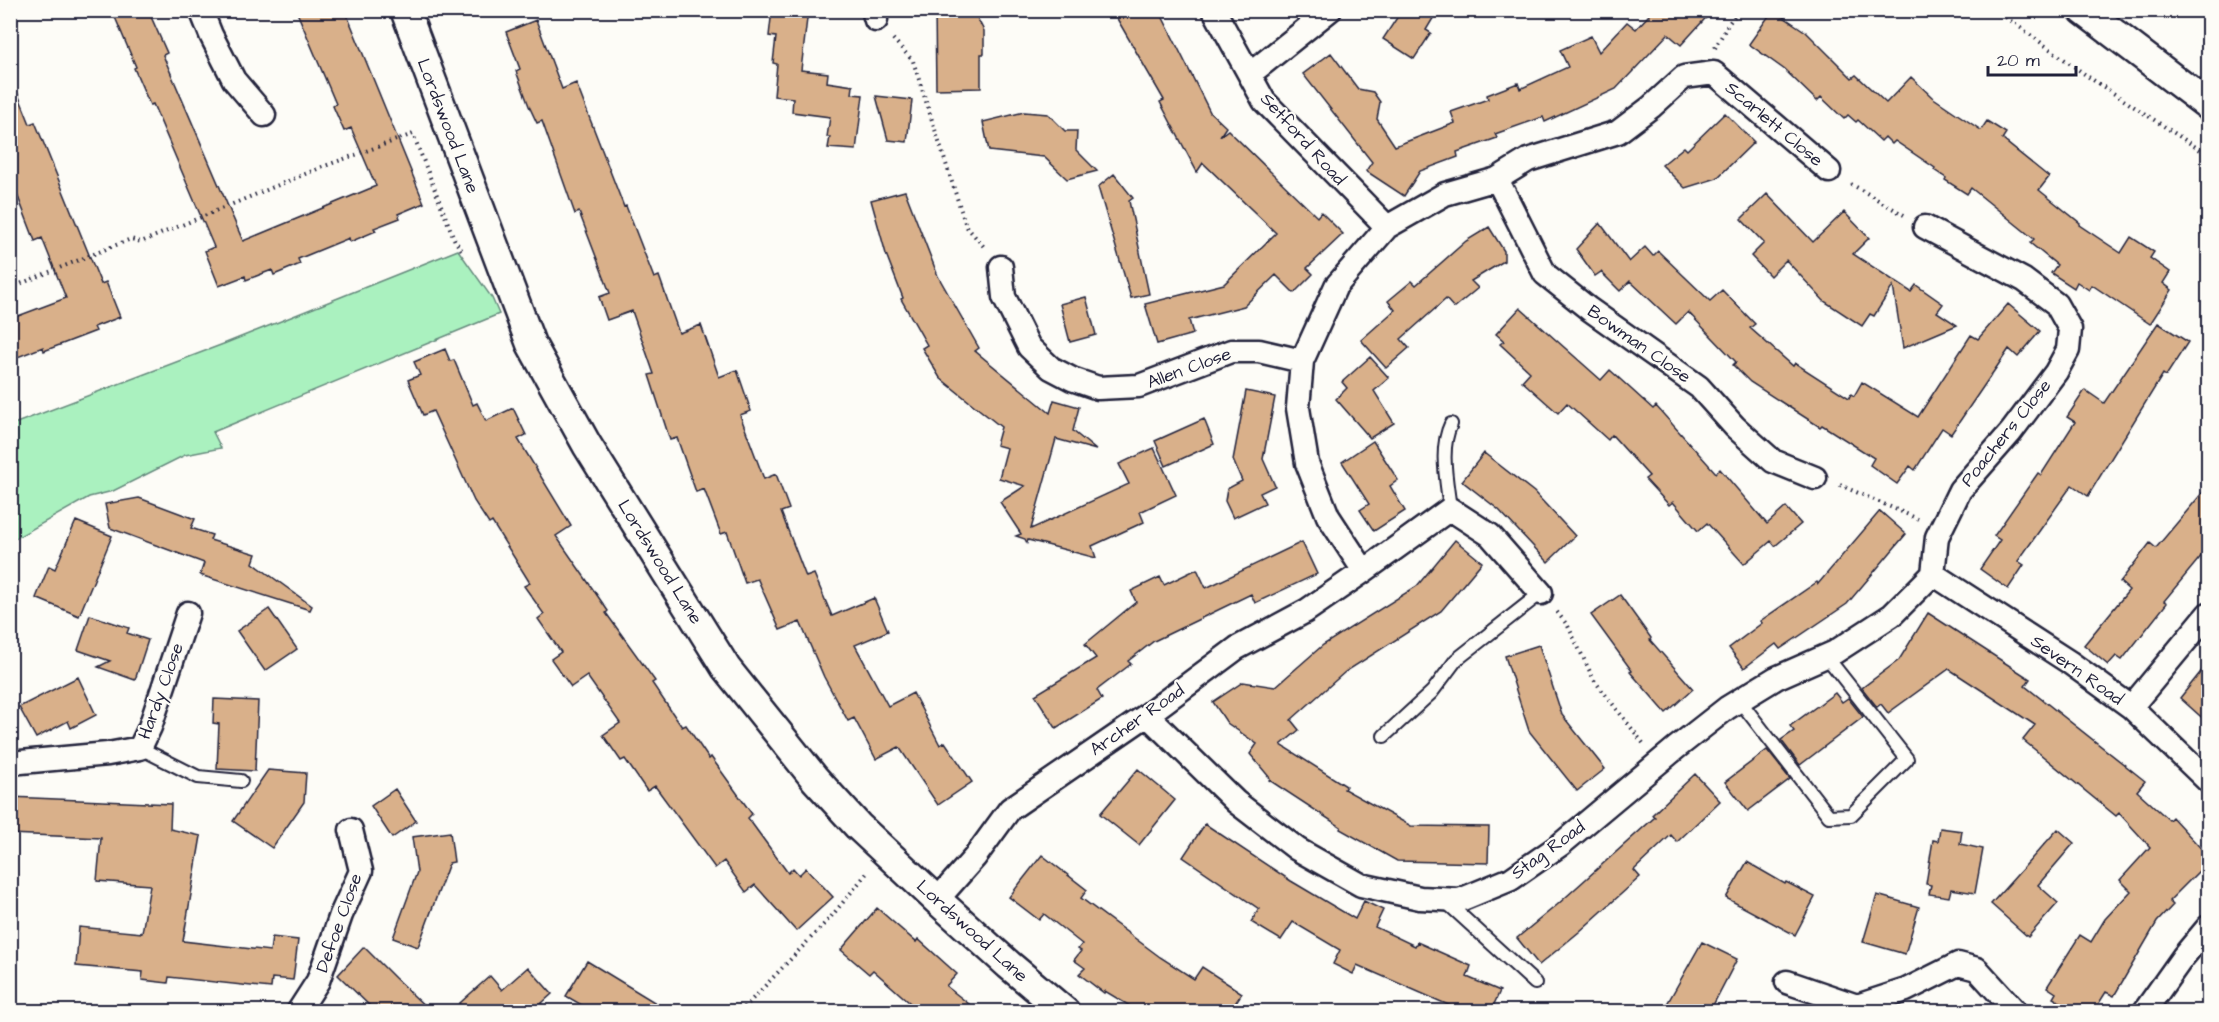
<svg xmlns="http://www.w3.org/2000/svg" width="2219" height="1022" viewBox="0 0 2219 1022" font-family="'Architects Daughter',sans-serif">
  <style>
    .green { fill: #aaf1bf; stroke: #668a7d; stroke-width: 1.5 }
    .building { fill: #d9b08a; stroke: #22223b; stroke-width: 1.5 }
    .lines { fill: none; stroke-linecap: round; stroke-linejoin: round }
    .service-casing { stroke: #22223b; stroke-width: 16 }
    .minor-casing { stroke: #22223b; stroke-width: 27 }
    .tertiary-casing { stroke: #22223b; stroke-width: 33 }
    .path { stroke: #22223b; stroke-width: 4; stroke-dasharray: 1.5 4.5; stroke-linecap: butt }
    .service { stroke: #fdfcf7; stroke-width: 12 }
    .minor { stroke: #fdfcf7; stroke-width: 22 }
    .tertiary { stroke: #fdfcf7; stroke-width: 28 }
    .labels { text-anchor: middle; dominant-baseline: central; stroke-width: 4.5; stroke-linejoin: round; paint-order: stroke }
    .street-label { font-size: 18px; fill: #22223b; stroke: #fdfcf7 }
  </style>
  <rect width="100%" height="100%" fill="#fdfcf7"/>
  <filter id="ink" filterUnits="userSpaceOnUse"><feTurbulence type="fractalNoise" baseFrequency=".0167" numOctaves="2"/><feDisplacementMap in="SourceGraphic" scale="12" xChannelSelector="R" yChannelSelector="G"/><feConvolveMatrix kernelMatrix="1 2 1 2 8 2 1 2 1" color-interpolation-filters="sRGB"/></filter>
  <g filter="url(#ink)">
    <path class="green" d="M 458,250 L 492,298 L 499,314 L 213,432 L 221,448 L 185,455 L 113,491 L 89,497 L 11,541 L 11,425 L 226,343 Z"/>
    <path class="building" d="M 112,10 L 148,10 L 167,53 L 163,55 L 243,241 L 376,186 L 351,128 L 344,131 L 333,106 L 336,104 L 296,10 L 345,10 L 424,203 L 398,214 L 400,218 L 374,228 L 376,231 L 350,242 L 349,238 L 298,259 L 300,264 L 274,275 L 272,270 L 246,280 L 245,276 L 219,286 L 205,251 L 214,247 L 153,104 L 150,105 L 134,68 L 136,67 Z
      M 772,10 L 808,10 L 801,70 L 828,73 L 827,82 L 853,86 L 852,94 L 863,95 L 856,150 L 828,148 L 830,137 L 827,137 L 830,117 L 792,112 L 793,98 L 774,96 L 777,64 L 773,63 L 776,37 L 769,36 Z
      M 935,10 L 973,10 L 984,31 L 984,54 L 981,54 L 981,88 L 936,89 Z
      M 1112,10 L 1159,10 L 1210,112 L 1226,127 L 1220,136 L 1228,130 L 1317,217 L 1321,212 L 1343,234 L 1307,268 L 1313,274 L 1294,293 L 1276,275 L 1244,306 L 1189,320 L 1193,334 L 1157,344 L 1145,304 L 1224,284 L 1276,233 L 1203,163 L 1197,172 L 1160,102 L 1164,100 Z
      M 1402,10 L 1438,10 L 1426,30 L 1431,33 L 1414,59 L 1383,39 Z
      M 1643,10 L 1713,10 L 1681,45 L 1668,34 L 1616,89 L 1545,122 L 1543,117 L 1495,134 L 1497,138 L 1457,152 L 1458,157 L 1420,171 L 1404,196 L 1366,171 L 1372,162 L 1303,74 L 1331,53 L 1358,89 L 1373,92 L 1380,102 L 1377,119 L 1395,146 L 1455,123 L 1451,112 L 1488,99 L 1487,95 L 1518,83 L 1520,89 L 1568,67 L 1560,50 L 1591,36 L 1599,52 L 1627,22 L 1636,29 L 1649,15 Z
      M 1773,10 L 1806,32 L 1852,78 L 1856,75 L 1886,103 L 1911,77 L 1932,97 L 1981,130 L 1987,121 L 2006,133 L 2002,139 L 2049,177 L 2039,190 L 2080,223 L 2079,225 L 2121,253 L 2131,237 L 2154,252 L 2150,258 L 2170,272 L 2163,283 L 2172,290 L 2150,324 L 2092,285 L 2089,290 L 2077,282 L 2074,288 L 2051,273 L 2057,265 L 2030,243 L 2034,239 L 1971,188 L 1967,194 L 1945,180 L 1946,178 L 1934,170 L 1935,168 L 1895,141 L 1892,144 L 1885,137 L 1881,141 L 1858,120 L 1856,122 L 1848,115 L 1844,119 L 1821,97 L 1817,101 L 1785,70 L 1749,44 Z
      M 536,20 L 562,89 L 576,83 L 624,207 L 626,206 L 654,278 L 659,276 L 679,333 L 701,325 L 719,377 L 737,370 L 751,411 L 740,415 L 764,479 L 776,474 L 789,509 L 781,512 L 806,577 L 814,574 L 832,616 L 874,598 L 888,631 L 855,645 L 888,706 L 913,693 L 940,745 L 945,742 L 972,782 L 938,805 L 899,747 L 876,759 L 854,718 L 848,721 L 824,677 L 800,622 L 780,630 L 758,580 L 757,579 L 745,583 L 727,532 L 721,534 L 704,489 L 696,492 L 677,438 L 670,440 L 649,375 L 654,374 L 632,311 L 607,320 L 599,297 L 610,293 L 579,212 L 575,214 L 542,121 L 537,123 L 529,106 L 516,71 L 520,69 L 506,32 Z
      M 10,79 L 12,79 L 30,124 L 35,122 L 101,284 L 106,282 L 120,317 L 94,327 L 96,331 L 44,351 L 43,347 L 10,360 L 10,319 L 66,298 L 42,238 L 35,241 L 10,176 Z
      M 876,96 L 912,100 L 907,142 L 888,140 Z
      M 1024,112 L 1048,114 L 1065,131 L 1077,131 L 1076,150 L 1097,171 L 1067,179 L 1044,157 L 989,151 L 983,122 Z
      M 1725,113 L 1754,142 L 1717,178 L 1685,188 L 1662,165 L 1684,147 L 1687,150 Z
      M 1114,174 L 1133,198 L 1129,201 L 1149,294 L 1131,298 L 1098,187 Z
      M 905,191 L 938,276 L 979,348 L 975,351 L 1050,413 L 1054,400 L 1079,407 L 1073,431 L 1096,450 L 1056,439 L 1031,529 L 1129,484 L 1119,464 L 1154,448 L 1176,495 L 1140,512 L 1144,522 L 1092,546 L 1096,558 L 1028,540 L 1027,543 L 1025,539 L 1016,536 L 1021,534 L 1000,502 L 1025,486 L 999,478 L 1007,448 L 996,445 L 1001,427 L 940,378 L 922,348 L 927,345 L 901,299 L 903,298 L 886,254 L 871,200 Z
      M 1767,194 L 1813,242 L 1844,212 L 1869,238 L 1853,254 L 1911,292 L 1916,285 L 1943,304 L 1937,312 L 1957,325 L 1903,348 L 1893,286 L 1874,316 L 1870,314 L 1862,326 L 1824,301 L 1786,260 L 1770,276 L 1751,256 L 1764,243 L 1741,219 Z
      M 1600,223 L 1629,262 L 1645,247 L 1653,256 L 1658,251 L 1710,301 L 1722,290 L 1755,324 L 1750,328 L 1793,366 L 1795,363 L 1849,398 L 1851,394 L 1854,396 L 1862,382 L 1918,417 L 1971,335 L 1978,339 L 2008,304 L 2040,331 L 2018,357 L 2009,349 L 1951,434 L 1942,428 L 1915,470 L 1910,466 L 1897,484 L 1870,465 L 1874,458 L 1822,425 L 1820,427 L 1750,382 L 1733,365 L 1736,362 L 1688,312 L 1676,324 L 1630,281 L 1620,291 L 1601,272 L 1595,276 L 1576,249 Z
      M 1489,227 L 1504,251 L 1504,261 L 1471,281 L 1478,288 L 1454,308 L 1446,299 L 1401,339 L 1409,348 L 1386,368 L 1361,340 L 1395,310 L 1388,301 L 1412,281 L 1416,285 L 1466,241 Z
      M 1086,297 L 1096,335 L 1070,342 L 1060,304 Z
      M 1520,308 L 1601,380 L 1610,370 L 1653,409 L 1656,406 L 1716,473 L 1720,469 L 1767,524 L 1786,507 L 1801,524 L 1775,546 L 1771,541 L 1744,564 L 1707,523 L 1698,531 L 1673,502 L 1669,505 L 1645,479 L 1649,476 L 1612,435 L 1608,440 L 1567,403 L 1558,413 L 1522,381 L 1530,372 L 1500,344 L 1504,341 L 1496,334 Z
      M 2158,323 L 2188,342 L 2166,376 L 2163,374 L 2088,496 L 2072,485 L 2018,561 L 2024,565 L 2008,589 L 1980,569 L 2000,540 L 1994,536 L 2038,473 L 2041,475 L 2075,422 L 2067,417 L 2085,390 L 2104,403 Z
      M 445,349 L 450,361 L 454,360 L 473,405 L 477,403 L 486,421 L 513,408 L 526,435 L 518,439 L 571,526 L 556,536 L 608,611 L 606,613 L 655,681 L 652,683 L 682,727 L 686,725 L 709,759 L 711,757 L 752,814 L 748,818 L 788,873 L 793,868 L 799,875 L 806,868 L 833,897 L 796,931 L 755,885 L 746,892 L 724,861 L 715,868 L 655,786 L 647,791 L 625,759 L 621,761 L 603,735 L 620,723 L 587,676 L 571,687 L 551,659 L 561,652 L 538,619 L 544,614 L 524,586 L 530,583 L 492,522 L 489,524 L 474,501 L 433,411 L 423,415 L 408,380 L 420,375 L 414,362 Z
      M 1370,357 L 1389,378 L 1374,391 L 1394,423 L 1370,438 L 1336,399 L 1347,388 L 1342,382 Z
      M 1246,391 L 1275,397 L 1263,459 L 1275,486 L 1260,493 L 1265,503 L 1233,518 L 1225,501 L 1227,489 L 1242,481 L 1233,460 Z
      M 1204,419 L 1214,444 L 1166,466 L 1155,441 Z
      M 1373,441 L 1398,480 L 1390,486 L 1405,511 L 1374,531 L 1360,510 L 1369,504 L 1342,462 Z
      M 1484,453 L 1534,492 L 1575,536 L 1548,562 L 1499,510 L 1462,481 Z
      M 2208,486 L 2208,548 L 2164,601 L 2167,603 L 2122,660 L 2116,656 L 2108,665 L 2084,645 L 2129,590 L 2120,582 L 2150,543 L 2156,548 Z
      M 139,498 L 195,519 L 191,528 L 212,535 L 210,540 L 256,554 L 253,563 L 312,606 L 310,610 L 200,575 L 204,563 L 110,528 L 105,504 Z
      M 1880,511 L 1906,534 L 1847,604 L 1780,649 L 1776,644 L 1744,668 L 1729,648 L 1762,623 L 1760,621 L 1817,582 L 1818,584 Z
      M 76,521 L 112,536 L 79,616 L 36,598 L 49,566 L 55,569 Z
      M 1455,540 L 1482,562 L 1441,611 L 1345,672 L 1291,720 L 1299,730 L 1281,745 L 1346,786 L 1344,789 L 1411,826 L 1489,827 L 1488,863 L 1397,861 L 1340,829 L 1341,827 L 1269,780 L 1270,778 L 1250,754 L 1257,744 L 1227,723 L 1213,702 L 1243,682 L 1275,687 L 1323,645 L 1417,586 Z
      M 1302,542 L 1317,574 L 1255,603 L 1251,594 L 1154,641 L 1128,661 L 1131,664 L 1097,690 L 1102,699 L 1056,728 L 1035,695 L 1096,658 L 1085,644 L 1136,602 L 1131,591 L 1160,577 L 1164,585 L 1197,569 L 1206,588 Z
      M 1620,595 L 1651,638 L 1650,640 L 1693,689 L 1666,713 L 1630,672 L 1632,671 L 1591,615 Z
      M 269,609 L 297,649 L 265,671 L 237,631 Z
      M 1928,613 L 2030,679 L 2025,686 L 2145,781 L 2137,791 L 2169,820 L 2172,817 L 2208,856 L 2208,862 L 2169,901 L 2173,905 L 2157,922 L 2114,996 L 2106,992 L 2094,1011 L 2075,1011 L 2053,998 L 2056,993 L 2047,987 L 2080,935 L 2091,942 L 2105,919 L 2131,891 L 2120,880 L 2150,847 L 2119,813 L 2116,816 L 2023,740 L 2035,725 L 1949,669 L 1888,713 L 1881,704 L 1877,707 L 1862,688 L 1899,660 Z
      M 90,615 L 129,628 L 127,633 L 148,640 L 135,680 L 98,667 L 110,661 L 78,650 Z
      M 1539,645 L 1562,715 L 1605,769 L 1577,791 L 1529,731 L 1505,656 Z
      M 2208,663 L 2208,723 L 2180,698 Z
      M 78,677 L 96,715 L 71,728 L 68,721 L 36,738 L 19,707 Z
      M 1835,693 L 1842,702 L 1848,698 L 1863,717 L 1800,765 L 1781,740 L 1794,731 L 1790,726 Z
      M 214,699 L 258,701 L 255,771 L 217,769 L 219,724 L 213,723 Z
      M 1767,750 L 1790,779 L 1748,811 L 1725,782 Z
      M 1138,769 L 1175,800 L 1139,845 L 1100,814 Z
      M 268,770 L 306,773 L 304,802 L 272,848 L 233,821 Z
      M 1695,774 L 1720,801 L 1677,842 L 1671,835 L 1634,870 L 1640,877 L 1579,932 L 1539,965 L 1517,938 L 1557,905 L 1655,817 L 1652,815 Z
      M 395,789 L 416,821 L 392,838 L 371,806 Z
      M 10,797 L 171,804 L 170,829 L 201,836 L 183,941 L 270,951 L 272,937 L 298,940 L 293,980 L 272,978 L 271,988 L 169,977 L 168,983 L 142,980 L 143,972 L 76,966 L 79,927 L 142,933 L 150,885 L 97,881 L 101,838 L 10,834 Z
      M 1205,824 L 1291,881 L 1355,919 L 1364,901 L 1383,910 L 1375,927 L 1415,946 L 1417,942 L 1471,966 L 1467,977 L 1500,991 L 1491,1011 L 1462,1011 L 1357,965 L 1353,974 L 1333,964 L 1340,950 L 1293,922 L 1281,940 L 1251,922 L 1259,909 L 1183,857 Z
      M 1940,828 L 1962,831 L 1960,844 L 1983,849 L 1975,893 L 1951,889 L 1949,897 L 1929,894 L 1931,885 L 1926,884 L 1933,840 L 1938,841 Z
      M 2058,829 L 2074,843 L 2038,885 L 2058,903 L 2028,937 L 1991,904 Z
      M 450,832 L 454,862 L 449,863 L 418,947 L 393,938 L 417,872 L 412,837 Z
      M 1042,855 L 1087,890 L 1081,898 L 1160,957 L 1194,979 L 1202,967 L 1242,993 L 1230,1011 L 1138,1011 L 1105,991 L 1104,993 L 1079,974 L 1085,968 L 1074,960 L 1081,951 L 1078,949 L 1082,944 L 1044,914 L 1039,920 L 1009,897 Z
      M 1747,862 L 1785,884 L 1786,882 L 1815,897 L 1795,935 L 1726,898 Z
      M 1877,895 L 1919,907 L 1905,954 L 1863,942 Z
      M 877,908 L 916,942 L 918,939 L 957,974 L 946,986 L 978,1011 L 919,1011 L 873,970 L 869,974 L 841,950 Z
      M 1702,942 L 1737,959 L 1710,1011 L 1663,1011 Z
      M 364,947 L 395,978 L 430,1011 L 375,1011 L 338,975 Z
      M 587,961 L 669,1011 L 592,1011 L 566,996 Z
      M 528,967 L 552,994 L 533,1011 L 451,1011 L 490,976 L 502,990 Z"/>
    <g class="lines">
      <defs>
        <path id="service" d="M 1450,509 C 1447,482 1439,449 1451,424
          M 1739,700 L 1829,816 L 1851,815 L 1907,759 L 1826,656
          M 1384,736 L 1432,692 L 1456,660 L 1541,593
          M 140,748 L 198,777 L 241,781
          M 1444,900 L 1535,983"/>
        <path id="minor" d="M 201,10 L 211,35 L 234,80 L 264,115
          M 873,10 L 876,20
          M 1214,10 L 1264,101 L 1387,227
          M 1250,74 L 1330,10
          M 1497,179 L 1545,274 L 1589,309 L 1699,387 L 1735,427 L 1773,461 L 1815,478
          M 1925,227 L 2024,280 L 2056,304 L 2070,329 L 2068,350 L 2056,372 L 2011,432 L 1960,490 L 1937,537 L 1933,574
          M 1001,267 L 1004,297 L 1029,347 L 1051,368 L 1072,379 L 1098,388 L 1139,386 L 1231,351 L 1259,351 L 1302,361
          M 1364,571 L 1328,516 L 1307,463 L 1298,408 L 1302,361 L 1336,286 L 1387,227 L 1445,194 L 1497,179 L 1528,160 L 1618,132 L 1651,107 L 1684,77 L 1714,73 L 1829,171
          M 1933,574 L 2069,662 L 2131,707 L 2208,781
          M 2131,707 L 2208,614
          M 1147,715 L 1236,802 L 1297,849 L 1361,885 L 1420,898 L 1460,900 L 1511,879 L 1560,845 L 1676,748 L 1727,708 L 1776,678 L 1835,652 L 1892,615 L 1933,574
          M 10,763 L 108,754 L 140,748 L 150,727 L 188,613
          M 937,900 L 975,857 L 1010,809 L 1147,715 L 1237,648 L 1306,611 L 1364,571 L 1450,509 L 1490,535 L 1541,593
          M 1787,982 L 1857,1006 L 1906,990 L 1958,964 L 1977,969 L 2016,1012
          M 298,1012 L 318,981 L 341,915 L 361,871 L 351,830
          M 2144,1012 L 2183,957 L 2208,927"/>
        <path id="tertiary" d="M 405,10 L 531,344 L 587,445 L 726,668 L 815,779 L 858,826 L 937,900 L 1009,965 L 1065,1012
          M 2083,10 L 2208,105"/>
      </defs>
      <use href="#service" class="service-casing"/>
      <use href="#minor" class="minor-casing"/>
      <use href="#tertiary" class="tertiary-casing"/>
      <path class="path" d="M 1996,10 L 2090,78 L 2208,155
        M 893,39 L 913,61 L 966,226 L 985,248
        M 1715,48 L 1729,23 L 1739,10
        M 1851,184 L 1904,215
        M 10,288 L 131,239 L 141,242 L 322,167 L 413,134 L 455,241 L 464,253
        M 1840,485 L 1918,519
        M 1557,612 L 1568,626 L 1594,680 L 1643,743
        M 740,1012 L 830,918 L 867,873"/>
      <use href="#service" class="service"/>
      <use href="#minor" class="minor"/>
      <use href="#tertiary" class="tertiary"/>
    </g>
  </g>
  <g class="labels">
    <g class="street-label">
      <text transform="translate(1774 124) rotate(40)">Scarlett Close</text>
      <text transform="translate(448 126) rotate(69)">Lordswood Lane</text>
      <text transform="translate(1303 139) rotate(48)">Setford Road</text>
      <text transform="translate(1639 344) rotate(35)">Bowman Close</text>
      <text transform="translate(1189 368) rotate(-20)">Allen Close</text>
      <text transform="translate(2006 433) rotate(-51)">Poachers Close</text>
      <text transform="translate(660 562) rotate(58)">Lordswood Lane</text>
      <text transform="translate(2077 670) rotate(35)">Severn Road</text>
      <text transform="translate(161 691) rotate(-70)">Hardy Close</text>
      <text transform="translate(1137 720) rotate(-35)">Archer Road</text>
      <text transform="translate(1548 850) rotate(-36)">Stag Road</text>
      <text transform="translate(339 923) rotate(-70)">Defoe Close</text>
      <text transform="translate(972 931) rotate(42)">Lordswood Lane</text>
    </g>
  </g>
  <rect width="2219" height="1022" fill="none" stroke="#fdfcf7" stroke-width="36"/>
  <rect x="18" y="18" width="2183" height="986" fill="none" stroke="#22223b" stroke-width="2" filter="url(#ink)"/>
  <path d="M1988 66v9h88v-9" fill="none" stroke="#22223b" stroke-width="3"/>
  <text x="1997" y="66" font-size="18" fill="#22223b" stroke="#fdfcf7" stroke-width="4.5" paint-order="stroke">20 m</text>
</svg>
